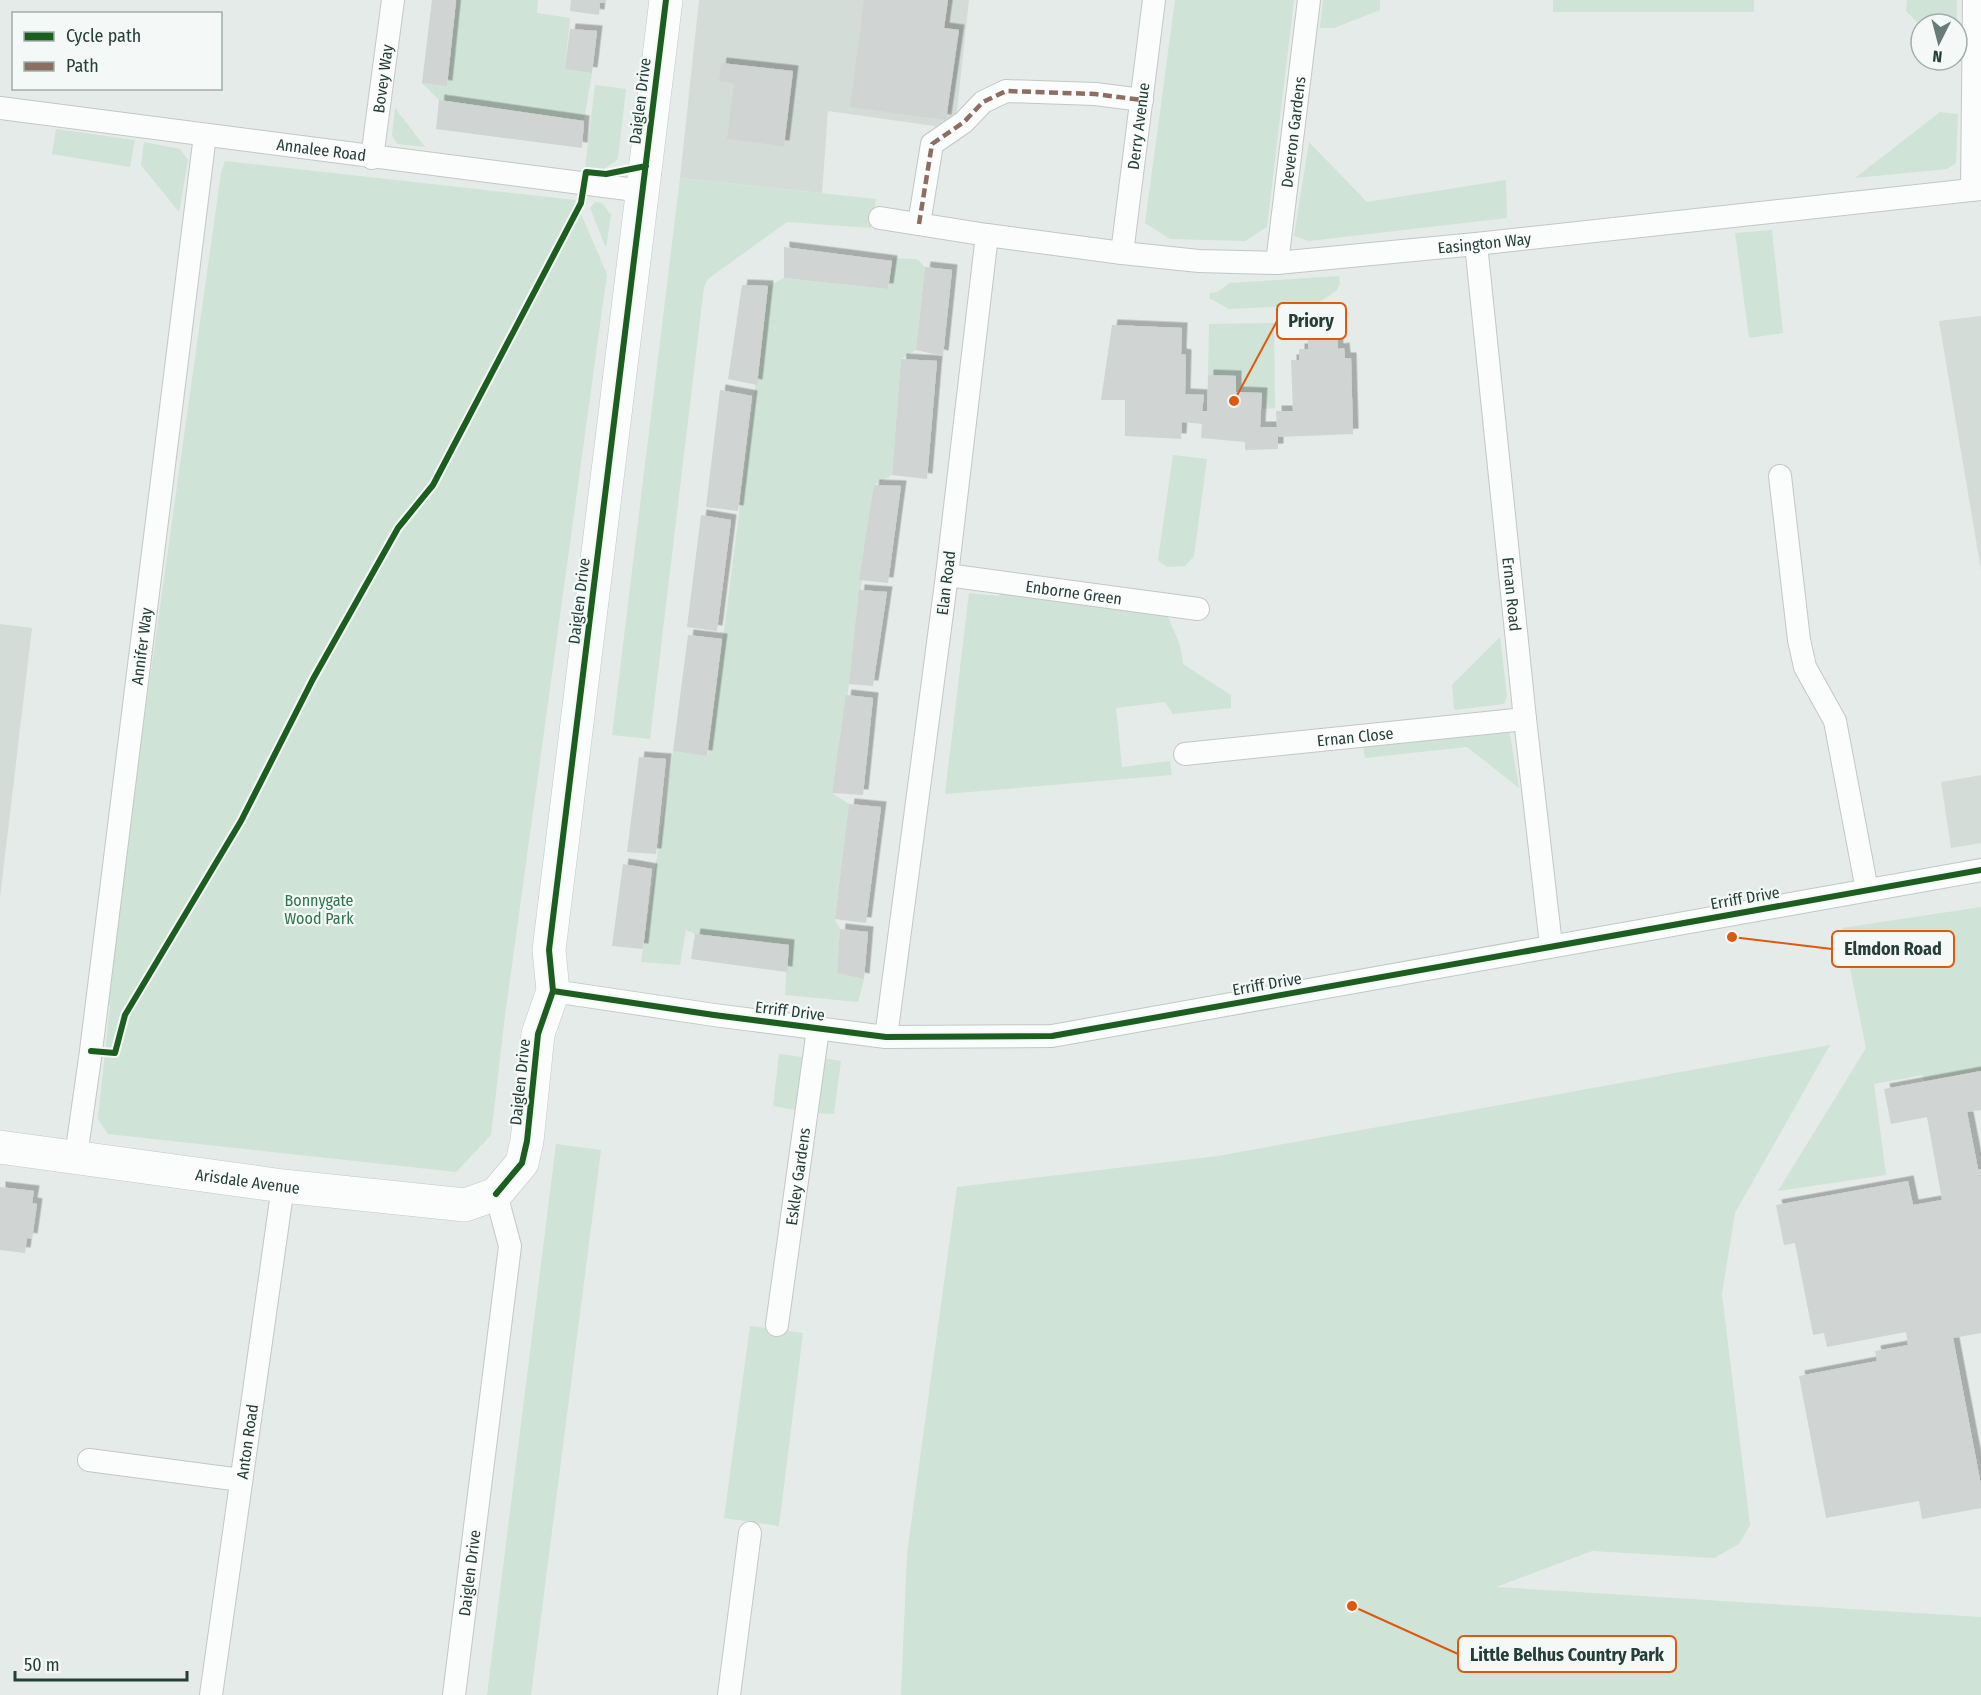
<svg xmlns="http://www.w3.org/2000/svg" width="1981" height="1695" viewBox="0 0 1981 1695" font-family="'Fira Sans Condensed',sans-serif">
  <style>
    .built { fill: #d4dcd8 }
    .green { fill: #cfe3d6 }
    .building { fill: #d0d4d3; filter: url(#shadow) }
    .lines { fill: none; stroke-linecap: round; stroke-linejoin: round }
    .street-casing { stroke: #c2c8c5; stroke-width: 24 }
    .secondary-casing { stroke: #c1c8c6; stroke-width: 34 }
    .street { stroke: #fbfcfc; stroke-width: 22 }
    .secondary { stroke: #fbfcfc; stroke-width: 33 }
    .quiet { stroke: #8d6e63; stroke-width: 4.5; stroke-dasharray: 9 4.5; stroke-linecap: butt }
    .cycleway-casing { stroke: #f4f9f7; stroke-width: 10 }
    .cycleway { stroke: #1b5e20; stroke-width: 6 }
    .labels { text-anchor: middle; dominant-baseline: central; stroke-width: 4.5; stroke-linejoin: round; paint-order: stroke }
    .street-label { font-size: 16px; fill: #243e38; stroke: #f4f9f7 }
    .park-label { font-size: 16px; fill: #2f734d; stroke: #f4f9f7 }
    .leader { fill: none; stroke: #de580e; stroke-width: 2 }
    .callout-dot { fill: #de580e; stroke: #f4f9f7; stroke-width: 2 }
    .callout { fill: #f4f9f7; stroke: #de580e; stroke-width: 2 }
    .callout-label { font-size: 18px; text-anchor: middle; font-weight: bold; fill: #243e38 }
  </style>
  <defs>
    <filter id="shadow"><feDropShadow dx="5.5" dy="-5.5" stdDeviation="0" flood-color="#0004"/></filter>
  </defs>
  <rect width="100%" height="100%" fill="#e5ebe8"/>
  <path class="built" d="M 699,0 L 969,0 L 955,129 L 828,111 L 822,193 L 680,178 Z
    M 1981,316 L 1981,570 L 1939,321 Z
    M 0,624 L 32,628 L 0,898 Z
    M 1981,775 L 1981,843 L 1951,848 L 1941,782 Z"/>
  <path class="green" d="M 457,0 L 538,0 L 537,13 L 570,18 L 565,69 L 592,73 L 584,121 L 439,100 L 422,83 L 447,85 Z
    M 1175,0 L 1294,0 L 1267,227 L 1245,241 L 1170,239 L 1145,223 Z
    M 1323,0 L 1380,0 L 1380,10 L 1334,28 L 1320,28 Z
    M 1553,0 L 1754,0 L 1754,12 L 1553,12 Z
    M 1907,0 L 1957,0 L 1957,24 L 1921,24 L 1921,26 L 1906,11 Z
    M 595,85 L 626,89 L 618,159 L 603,170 L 585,168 Z
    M 395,108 L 425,147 L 397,144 L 392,135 Z
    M 1940,112 L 1958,114 L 1956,163 L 1947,169 L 1855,178 Z
    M 56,129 L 135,140 L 130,167 L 52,154 Z
    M 144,142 L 180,149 L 188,160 L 179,212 L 141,165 Z
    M 1309,142 L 1367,202 L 1506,180 L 1507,218 L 1309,241 L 1294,236 Z
    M 225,161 L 575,200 L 607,274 L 505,1016 L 491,1135 L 456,1172 L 108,1134 L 98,1119 L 110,1005 L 104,1005 L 221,173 Z
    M 680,178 L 876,199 L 871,228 L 787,222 L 708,279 L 704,287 L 650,739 L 612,735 Z
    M 595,202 L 602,203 L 611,215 L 606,248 L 590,208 Z
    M 1772,230 L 1783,333 L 1749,338 L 1735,233 Z
    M 893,258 L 917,259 L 925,267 L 916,350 L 901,359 L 892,475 L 874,485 L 849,684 L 832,793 L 849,804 L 835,919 L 840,929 L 837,973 L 864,979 L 858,1002 L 785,995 L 788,945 L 695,934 L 686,930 L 680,965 L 641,962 L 673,751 L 708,756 L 768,286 L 784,278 L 888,289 Z
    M 1339,276 L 1340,284 L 1337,290 L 1315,305 L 1229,309 L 1209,298 L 1210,293 L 1217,292 L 1230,283 Z
    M 1274,323 L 1275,408 L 1261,409 L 1262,393 L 1236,392 L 1236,376 L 1208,375 L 1209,324 Z
    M 1173,455 L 1207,459 L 1194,556 L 1185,566 L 1167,567 L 1158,560 Z
    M 1007,589 L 1165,610 L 1180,645 L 1183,664 L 1231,695 L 1231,708 L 1173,714 L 1165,702 L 1116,708 L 1122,767 L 1170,761 L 1172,775 L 945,794 L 969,593 L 998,596 Z
    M 1500,637 L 1507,696 L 1504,704 L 1454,710 L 1452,685 Z
    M 1508,724 L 1519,788 L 1467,747 L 1365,758 L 1362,741 Z
    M 1981,907 L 1981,1071 L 1925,1082 L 1922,1075 L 1874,1084 L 1886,1175 L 1778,1191 L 1866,1048 L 1842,928 Z
    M 1830,1045 L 1735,1213 L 1722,1294 L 1750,1525 L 1739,1544 L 1714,1558 L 1592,1551 L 1496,1587 L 1981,1617 L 1981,1695 L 901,1695 L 907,1554 L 957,1187 L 1218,1156 Z
    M 779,1054 L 802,1057 L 796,1110 L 773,1106 Z
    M 822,1058 L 841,1061 L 834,1114 L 814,1113 Z
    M 556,1144 L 601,1150 L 531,1695 L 487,1695 Z
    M 750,1326 L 803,1333 L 779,1526 L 724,1518 Z"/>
  <path class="building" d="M 432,0 L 456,0 L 447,86 L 422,83 Z
    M 571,0 L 605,0 L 604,3 L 600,3 L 599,15 L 570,11 Z
    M 864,0 L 948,0 L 944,28 L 959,30 L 946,120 L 850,107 Z
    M 570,29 L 597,31 L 592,73 L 565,69 Z
    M 721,63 L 793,71 L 784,146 L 727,139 L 734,83 L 719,81 Z
    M 439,100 L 584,121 L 582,148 L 436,129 Z
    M 784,247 L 892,261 L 888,289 L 784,278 Z
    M 925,267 L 952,270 L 943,356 L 916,350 Z
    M 742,285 L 768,286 L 757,385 L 728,379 Z
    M 1112,325 L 1182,328 L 1181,354 L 1186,355 L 1185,394 L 1204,395 L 1202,411 L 1207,411 L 1208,375 L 1236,376 L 1236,392 L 1262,393 L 1260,427 L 1277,427 L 1276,411 L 1293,411 L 1291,360 L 1299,360 L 1299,349 L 1308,349 L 1308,335 L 1337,333 L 1338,349 L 1344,348 L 1345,358 L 1351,358 L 1353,434 L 1278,437 L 1278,449 L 1245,450 L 1245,442 L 1201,438 L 1202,424 L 1182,422 L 1181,439 L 1125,436 L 1125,400 L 1101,400 Z
    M 901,359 L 937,361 L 927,479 L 892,475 Z
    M 720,390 L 752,396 L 738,511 L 706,507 Z
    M 874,485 L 901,486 L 888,583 L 859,580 Z
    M 701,515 L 731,520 L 717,631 L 687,627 Z
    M 859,590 L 887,592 L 873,686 L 849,684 Z
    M 688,635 L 722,639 L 707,756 L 673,751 Z
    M 846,695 L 873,698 L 863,795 L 832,793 Z
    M 639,757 L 666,759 L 656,854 L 627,852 Z
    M 849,804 L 881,807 L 866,923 L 835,919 Z
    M 623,864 L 652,869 L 643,949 L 612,946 Z
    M 840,929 L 868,932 L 864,979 L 837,973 Z
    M 695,934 L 789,945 L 787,972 L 691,959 Z
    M 1981,1071 L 1981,1110 L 1967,1112 L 1978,1169 L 1981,1169 L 1981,1333 L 1953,1338 L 1981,1485 L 1981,1508 L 1922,1519 L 1919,1501 L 1826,1518 L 1799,1376 L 1877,1361 L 1875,1351 L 1908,1345 L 1906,1332 L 1827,1347 L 1824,1333 L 1813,1335 L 1795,1243 L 1784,1245 L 1776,1205 L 1908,1181 L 1913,1205 L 1942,1200 L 1927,1117 L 1891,1124 L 1884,1089 Z
    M 0,1187 L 34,1191 L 32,1203 L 37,1204 L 32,1239 L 27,1238 L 25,1253 L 0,1250 Z"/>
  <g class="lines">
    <defs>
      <g id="street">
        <path id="s1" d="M 0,108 L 643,191"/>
        <path id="s2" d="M 372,158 L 393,0"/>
        <path d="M 1972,190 L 1974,0"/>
        <path d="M 880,218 L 987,235 L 947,575 L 886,1037"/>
        <path d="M 919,224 L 932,144 L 964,122 L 983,102 L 1006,91 L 1095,94 L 1142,100"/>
        <path id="s3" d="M 987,235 L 1122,253 L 1199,261 L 1277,263 L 1476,244 L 1981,189"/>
        <path id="s4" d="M 1476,244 L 1525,719 L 1551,945"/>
        <path id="s5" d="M 1122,253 L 1154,0"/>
        <path id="s6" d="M 1277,263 L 1309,0"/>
        <path d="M 1780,476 L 1799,640 L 1805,667 L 1835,721 L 1867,890"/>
        <path id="s7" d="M 947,575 L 1198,609"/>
        <path id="s8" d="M 1185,754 L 1525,719"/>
        <path d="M 553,991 L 714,1015 L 886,1037 L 1052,1036 L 1981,870"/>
        <path id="s9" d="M 76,1156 L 91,1051 L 205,135"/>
        <path id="s10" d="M 777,1325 L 818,1029"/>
        <path d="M 89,1460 L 241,1480"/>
        <path id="s11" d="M 211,1695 L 283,1186"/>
        <path id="s12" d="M 454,1695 L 510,1246 L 496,1194"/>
        <path d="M 729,1695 L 750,1533"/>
      </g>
      <g id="secondary">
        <path id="s13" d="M 0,1147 L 283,1186 L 465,1205 L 496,1194 L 522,1163 L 527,1141 L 538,1034 L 553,991 L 549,950 L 666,0"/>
      </g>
    </defs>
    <use href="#street" class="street-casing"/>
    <use href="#secondary" class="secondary-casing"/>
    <use href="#street" class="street"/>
    <use href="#secondary" class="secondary"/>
    <path class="quiet" d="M 919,224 L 932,144 L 964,122 L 983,102 L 1006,91 L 1095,94 L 1142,100"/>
    <defs>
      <path id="cycleway" d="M 553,991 L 714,1015 L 886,1037 L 1052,1036 L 1981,870
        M 91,1051 L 115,1053 L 125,1015 L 241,821 L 313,679 L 398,528 L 433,485 L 581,203 L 586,172 L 606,174 L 646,166
        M 496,1194 L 522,1163 L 527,1141 L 538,1034 L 553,991 L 549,950 L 666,0"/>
    </defs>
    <use href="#cycleway" class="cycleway-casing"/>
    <use href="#cycleway" class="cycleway"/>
  </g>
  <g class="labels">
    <g class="street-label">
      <text stroke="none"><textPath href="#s2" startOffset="80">Bovey Way</textPath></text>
      <text transform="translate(640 101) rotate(-83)">Daiglen Drive</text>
      <text stroke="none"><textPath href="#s5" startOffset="128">Derry Avenue</textPath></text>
      <text stroke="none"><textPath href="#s6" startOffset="132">Deveron Gardens</textPath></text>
      <text stroke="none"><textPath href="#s1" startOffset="324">Annalee Road</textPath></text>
      <text stroke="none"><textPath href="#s3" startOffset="500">Easington Way</textPath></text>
      <text transform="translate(946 583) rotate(-83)">Elan Road</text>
      <text stroke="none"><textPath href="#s7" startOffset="128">Enborne Green</textPath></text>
      <text stroke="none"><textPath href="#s4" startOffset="352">Ernan Road</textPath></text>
      <text transform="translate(579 601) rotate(-83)">Daiglen Drive</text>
      <text stroke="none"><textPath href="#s9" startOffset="514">Annifer Way</textPath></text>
      <text stroke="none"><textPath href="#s8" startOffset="171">Ernan Close</textPath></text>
      <text transform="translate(1745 898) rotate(-10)">Erriff Drive</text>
      <text transform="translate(1267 984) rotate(-10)">Erriff Drive</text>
      <text transform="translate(790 1011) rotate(7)">Erriff Drive</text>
      <text transform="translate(520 1082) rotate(-84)">Daiglen Drive</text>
      <text stroke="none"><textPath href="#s10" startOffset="150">Eskley Gardens</textPath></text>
      <text stroke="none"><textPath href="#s13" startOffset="250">Arisdale Avenue</textPath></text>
      <text stroke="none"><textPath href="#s11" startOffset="256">Anton Road</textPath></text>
      <text stroke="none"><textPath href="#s12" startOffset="123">Daiglen Drive</textPath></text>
    </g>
    <g class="park-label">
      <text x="319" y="900">Bonnygate<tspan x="319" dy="18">Wood Park</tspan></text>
    </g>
  </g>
  <path class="leader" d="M1234 401L1277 321M1732 937L1832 949M1352 1606L1458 1654"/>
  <g class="callout-dot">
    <circle cx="1234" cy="401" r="6"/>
    <circle cx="1732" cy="937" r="6"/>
    <circle cx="1352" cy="1606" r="6"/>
  </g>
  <g class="callout">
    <rect x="1277" y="303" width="69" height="36" rx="6"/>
    <rect x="1832" y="931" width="122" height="36" rx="6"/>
    <rect x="1458" y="1636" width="218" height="36" rx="6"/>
  </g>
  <g class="callout-label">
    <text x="1311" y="327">Priory</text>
    <text x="1893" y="955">Elmdon Road</text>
    <text x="1567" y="1661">Little Belhus Country Park</text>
  </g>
  <rect x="12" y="12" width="210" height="78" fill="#f4f9f7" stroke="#a1aeab" stroke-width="1.5"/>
  <rect x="24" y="32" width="30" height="9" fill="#1b5e20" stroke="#a1aeab" stroke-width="1.5"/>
  <text x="66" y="42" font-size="18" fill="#243e38">Cycle path</text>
  <rect x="24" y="62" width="30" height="9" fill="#8d6e63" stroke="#a1aeab" stroke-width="1.5"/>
  <text x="66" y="72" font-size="18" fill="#243e38">Path</text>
  <g transform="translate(1939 42) rotate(186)"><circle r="28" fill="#f4f9f7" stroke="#a1aeab" stroke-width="1.5"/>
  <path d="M0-4.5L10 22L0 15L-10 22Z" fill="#687b76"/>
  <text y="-9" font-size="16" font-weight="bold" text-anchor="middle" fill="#243e38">N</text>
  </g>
  <path d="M15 1671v9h172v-9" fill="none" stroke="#243e38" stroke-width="3"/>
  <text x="24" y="1671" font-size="18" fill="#243e38" stroke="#f4f9f7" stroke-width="4.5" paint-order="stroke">50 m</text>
</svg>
